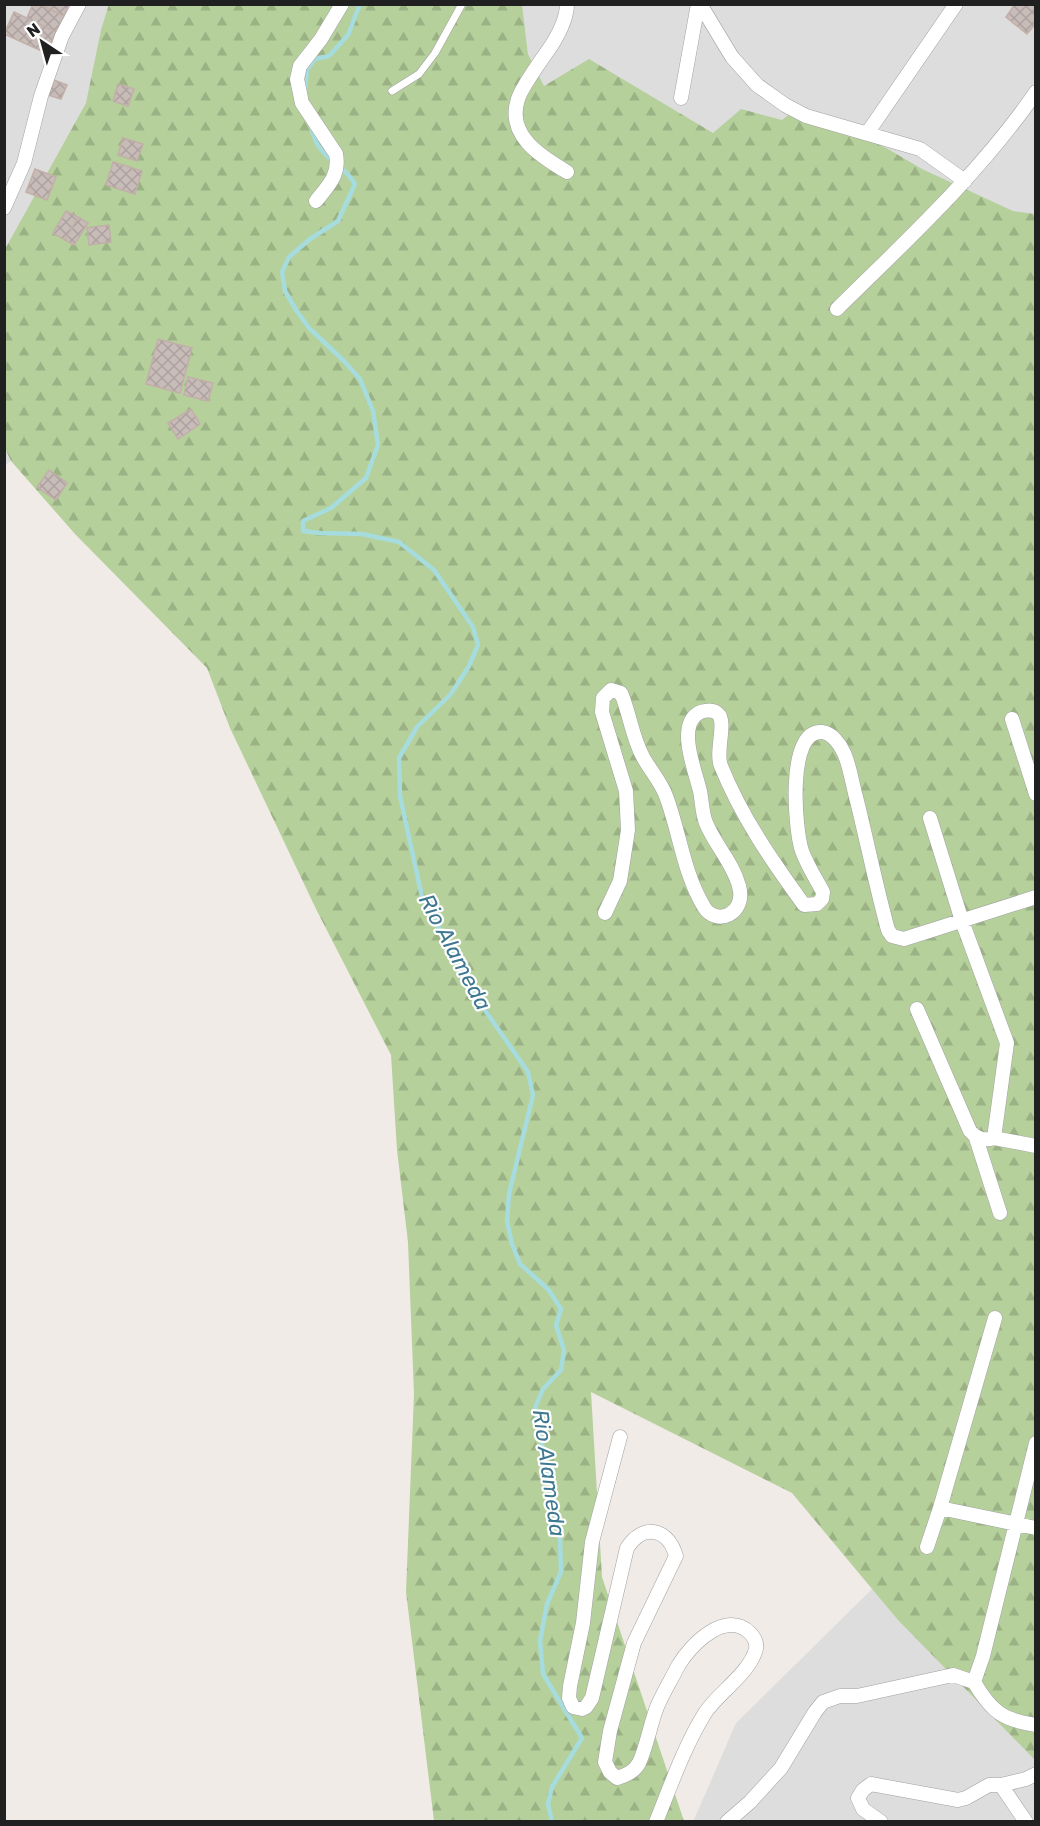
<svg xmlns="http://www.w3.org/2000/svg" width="1040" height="1826" viewBox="0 0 1040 1826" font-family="Rubik,sans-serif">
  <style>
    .residential { fill: #dedddd }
    .forest { fill: url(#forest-firs) }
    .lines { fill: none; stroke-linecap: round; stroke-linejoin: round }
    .stream { stroke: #a6dcde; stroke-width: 4.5 }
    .building { fill: url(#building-cross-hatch); stroke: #c2afa8; stroke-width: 1.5 }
    .lane-casing { stroke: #a1a1a1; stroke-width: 8 }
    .street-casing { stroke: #a1a1a1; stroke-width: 15 }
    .lane { stroke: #fff; stroke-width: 7 }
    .street { stroke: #fff; stroke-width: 14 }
    .labels { text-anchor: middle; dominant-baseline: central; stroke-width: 4.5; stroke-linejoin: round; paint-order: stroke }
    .water-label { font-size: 22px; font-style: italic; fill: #3f7891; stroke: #fff }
  </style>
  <defs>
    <pattern id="forest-firs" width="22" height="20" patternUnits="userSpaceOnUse" patternTransform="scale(1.5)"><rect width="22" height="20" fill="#b5d09b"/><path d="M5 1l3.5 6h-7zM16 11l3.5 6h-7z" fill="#9bb285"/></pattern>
    <pattern id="building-cross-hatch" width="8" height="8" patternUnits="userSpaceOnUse" patternTransform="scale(1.5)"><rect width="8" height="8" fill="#c8bcb9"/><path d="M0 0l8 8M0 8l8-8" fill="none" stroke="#aca19f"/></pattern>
  </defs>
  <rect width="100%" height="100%" fill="#f0ebe6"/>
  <path class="residential" d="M 4,5 L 1035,5 L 1035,368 L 544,87 L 528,54 L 525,31 L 11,461 L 5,465 Z
    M 1035,683 L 1035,1821 L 693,1822 L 736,1723 L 872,1589 Z"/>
  <path class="forest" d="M 109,4 L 522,5 L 528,54 L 544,86 L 589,59 L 713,133 L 741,109 L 782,120 L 800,106 L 888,149 L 922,169 L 1013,211 L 1035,214 L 1035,1760 L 898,1620 L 792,1493 L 591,1392 L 602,1577 L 684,1821 L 434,1821 L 406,1592 L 414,1394 L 408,1242 L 397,1150 L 391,1055 L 316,909 L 230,728 L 207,668 L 75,534 L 11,461 L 4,446 L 4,251 L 86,103 L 101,30 Z"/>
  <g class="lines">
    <path class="stream" d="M 305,91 L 307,69 L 315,59 L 329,56 L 348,35 L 360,4
      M 311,126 C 318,161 339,158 355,184 L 338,221 L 310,239 L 289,257 L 282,272 L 285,291 L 296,310 L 309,328 L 344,361 L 360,379 L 373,411 L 378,445 L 366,478 L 331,508 L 303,521 L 303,531 L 320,533 L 362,534 L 399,542 L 434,570 L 473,627 L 478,645 L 469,666 L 451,694 L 417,727 L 399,758 L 400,796 L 422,897 L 480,1003 L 528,1072 L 533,1095 L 509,1194 L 507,1221 L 512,1244 L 520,1264 L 548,1289 L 561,1309 L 556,1325 L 564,1350 L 561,1370 L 543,1389 L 535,1408 L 560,1538 L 561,1572 L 547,1604 L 540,1641 L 543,1674 L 582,1738 L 552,1787 L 548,1804 L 552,1822"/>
  </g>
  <path class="building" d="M 33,4 L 39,4 L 64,16 L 56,32 L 27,18 Z
    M 39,4 L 69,4 L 64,16 Z
    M 1015,4 L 1036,4 L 1036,23 L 1027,34 L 1006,17 Z
    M 14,12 L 56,32 L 46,53 L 4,34 Z
    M 51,79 L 67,85 L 61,99 L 45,94 Z
    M 118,84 L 134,89 L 128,106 L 113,101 Z
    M 123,138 L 143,144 L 137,161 L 118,155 Z
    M 113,162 L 142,171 L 135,194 L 106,185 Z
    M 35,169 L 56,177 L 47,200 L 26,192 Z
    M 66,211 L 78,217 L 65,240 L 53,233 Z
    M 78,217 L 88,223 L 74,245 L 65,240 Z
    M 109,225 L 111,242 L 89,245 L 87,228 Z
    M 158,339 L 192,348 L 180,393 L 146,384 Z
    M 188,377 L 213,383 L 208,401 L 184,395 Z
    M 191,409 L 200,424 L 178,439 L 168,423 Z
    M 49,470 L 67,483 L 56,500 L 37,487 Z"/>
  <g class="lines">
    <defs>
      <path id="lane" d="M 392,91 L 419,74 L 435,53 L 462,4"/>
      <path id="street" d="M 567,4 C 567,17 559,33 553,43 C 544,57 523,84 518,99 C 506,135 540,156 567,172
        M 700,4 L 732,57 L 757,85 L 785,105 L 806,116 L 920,149 L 965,181
        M 681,98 L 698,4
        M 868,132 L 956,4
        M 316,201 C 328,186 340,175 336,154 L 302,103 L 297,79 L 300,66 L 321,39 L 342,4
        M 4,208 L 24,163 L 41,96 L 62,36 L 79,4
        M 837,309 C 907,240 980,173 1036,92
        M 1012,719 L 1036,794
        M 930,818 L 962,921 L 1007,1043 L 994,1138 L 1036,1146
        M 605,913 L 620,881 L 628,830 L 626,791 L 602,712 L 603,698 L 611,690 L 621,693 C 630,714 632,737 643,757 C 650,770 661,782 666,796 C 680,833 683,872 704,907 C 716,927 747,914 739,886 C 733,863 715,845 706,823 C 702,813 702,801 700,791 C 696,773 677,728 697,714 C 702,710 714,709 718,714 C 727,722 715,752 721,766 C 741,816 772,861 804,905 L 817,904 L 822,899 L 823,892 C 816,879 807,865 802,851 C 795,831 786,729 822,732 C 832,733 840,744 844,753 C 850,766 852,783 856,797 C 867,841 876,886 888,930 L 892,936 L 904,939 L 1036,897
        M 917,1009 L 970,1131 C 977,1139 984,1141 994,1138
        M 976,1138 L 1000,1213
        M 620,1437 L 592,1542 L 583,1623 L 570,1686 L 569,1698 L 573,1707 L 582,1709 L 586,1707 L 592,1698 L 627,1548 C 643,1523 668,1528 676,1556 L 634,1643 L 610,1731 L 605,1762 L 610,1772 L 617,1778 C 626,1775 634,1772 639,1763 C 647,1746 650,1725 657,1707 C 663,1693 671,1680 678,1666 C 690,1645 726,1609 750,1633 C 754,1637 757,1643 756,1649 C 750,1673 718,1693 705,1713 C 684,1747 671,1785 656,1822
        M 940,1508 L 995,1318
        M 927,1547 L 940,1508 L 1036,1528
        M 974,1682 L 983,1656 L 1036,1443
        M 1001,1785 L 1026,1822
        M 727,1822 L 750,1802 L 781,1768 L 815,1712 L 823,1702 L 840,1696 L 857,1696 L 953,1675 L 974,1682 C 991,1711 1002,1720 1036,1725
        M 881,1822 L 863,1809 L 858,1798 L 863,1790 L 871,1784 L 958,1800 L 966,1798 L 989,1785 L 1001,1785 L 1026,1779 L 1036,1774"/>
    </defs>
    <use href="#lane" class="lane-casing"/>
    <use href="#street" class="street-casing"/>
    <use href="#lane" class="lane"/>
    <use href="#street" class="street"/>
  </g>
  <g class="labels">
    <g class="water-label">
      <text transform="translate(455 952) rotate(62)">Rio Alameda</text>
      <text transform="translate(549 1473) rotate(82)">Rio Alameda</text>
    </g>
  </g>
  <rect width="1040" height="1826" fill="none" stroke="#202020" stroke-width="12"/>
  <g transform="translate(42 42) rotate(324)" stroke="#ffffff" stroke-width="4.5" paint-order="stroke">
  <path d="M0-4.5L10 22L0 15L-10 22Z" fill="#202020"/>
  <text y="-9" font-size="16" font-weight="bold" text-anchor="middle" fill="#202020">N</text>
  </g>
</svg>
